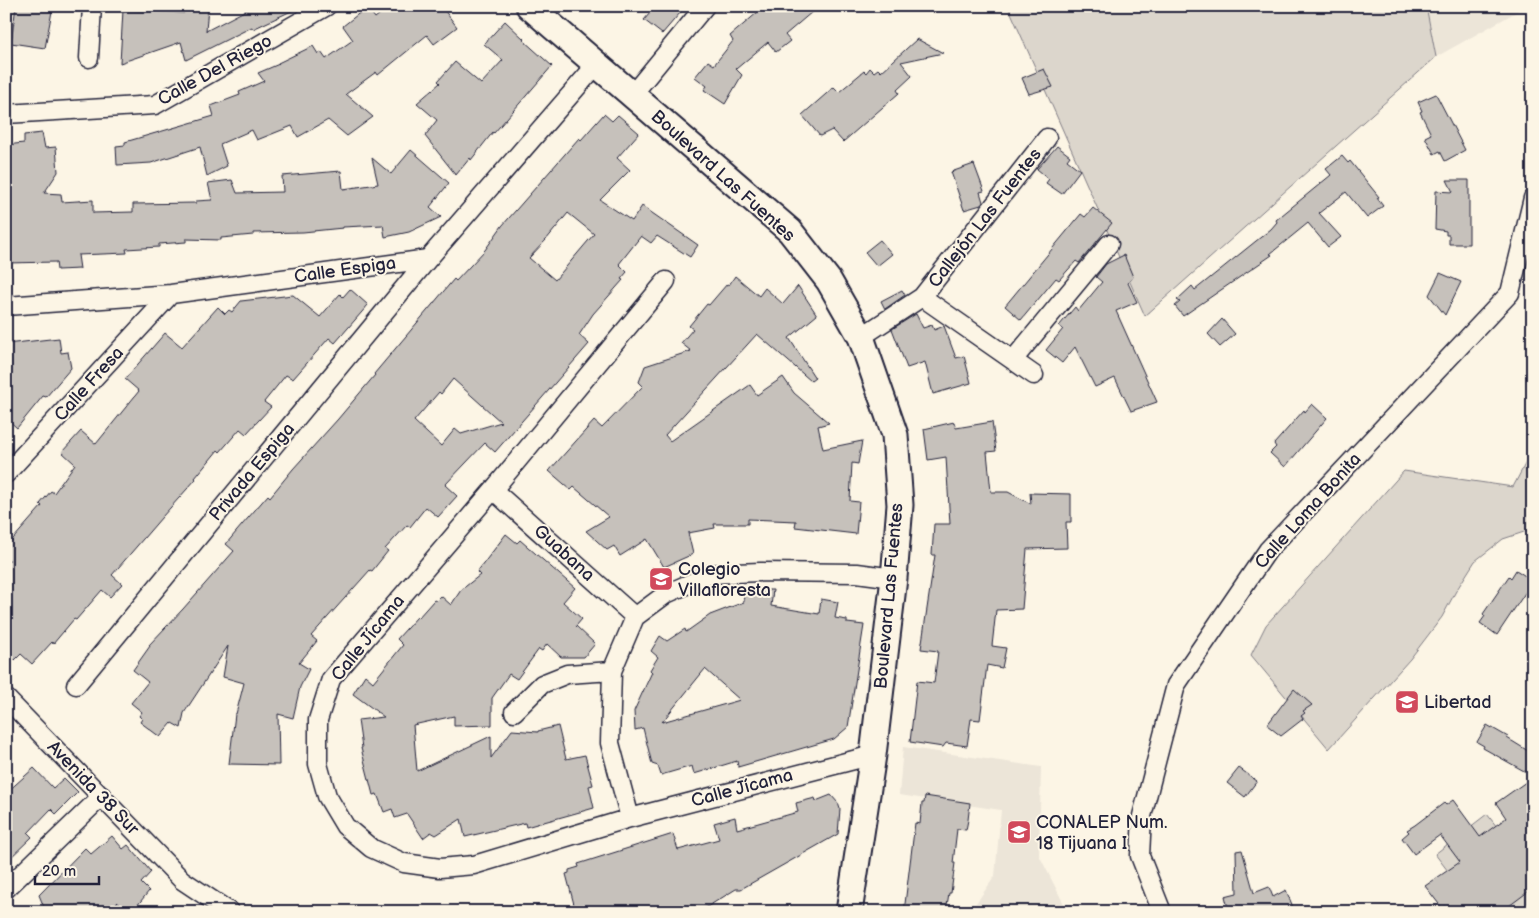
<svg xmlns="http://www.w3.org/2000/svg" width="1539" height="918" viewBox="0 0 1539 918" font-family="'Balsamiq Sans',sans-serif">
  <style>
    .built { fill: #ece5d8 }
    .green { fill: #dcd6cc; stroke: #7f7c84 }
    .building { fill: #c6c1bb; stroke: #22223b; fill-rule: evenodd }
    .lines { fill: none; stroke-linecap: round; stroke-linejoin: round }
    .street-casing { stroke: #22223b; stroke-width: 21 }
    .secondary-casing { stroke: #22223b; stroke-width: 29 }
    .street { stroke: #fcf5e5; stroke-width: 18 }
    .secondary { stroke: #fcf5e5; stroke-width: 25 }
    .labels { text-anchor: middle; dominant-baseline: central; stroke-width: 4; stroke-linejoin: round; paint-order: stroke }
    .street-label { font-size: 18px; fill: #22223b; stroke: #fcf5e5 }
    .poi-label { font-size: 18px; fill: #22223b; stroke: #fcf5e5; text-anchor: start }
  </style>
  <rect width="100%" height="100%" fill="#fcf5e5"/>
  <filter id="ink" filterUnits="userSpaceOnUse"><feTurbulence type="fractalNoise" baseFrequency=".02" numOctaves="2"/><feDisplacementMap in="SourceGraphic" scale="10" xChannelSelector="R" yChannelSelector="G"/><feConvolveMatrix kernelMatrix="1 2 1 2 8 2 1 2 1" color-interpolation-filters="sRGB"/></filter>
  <g filter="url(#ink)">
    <path class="built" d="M 1426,6 L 1519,6 L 1518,11 L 1436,57 Z
      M 903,747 L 1041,767 L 1039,855 L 1068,912 L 970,912 L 995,876 L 1001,810 L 899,795 Z"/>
    <path class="green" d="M 1008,6 L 1426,6 L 1436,57 L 1145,316 Z
      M 1533,449 L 1533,529 L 1503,539 L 1475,561 L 1456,591 L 1442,617 L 1410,659 L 1329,749 L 1251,655 L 1266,625 L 1404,471 L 1513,487 Z
      M 1487,814 L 1533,874 L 1533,912 L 1479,912 L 1435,854 Z"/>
    <path class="building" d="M 16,6 L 53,6 L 45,48 L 11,43 Z
      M 185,6 L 208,6 L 206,31 L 254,6 L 302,6 L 253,29 L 252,27 L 186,60 L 181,42 L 120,63 L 123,10 L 184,13 Z
      M 390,6 L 441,6 L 457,27 L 434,44 L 427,35 L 378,75 L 376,72 L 346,94 L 373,117 L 347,136 L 328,120 L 298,137 L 292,126 L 257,140 L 252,130 L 220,144 L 227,166 L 207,176 L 200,147 L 151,163 L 117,165 L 116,146 L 125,145 L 125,142 L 214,116 L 211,106 L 240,95 L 239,92 L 264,81 L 258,73 L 279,64 L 278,63 L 313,46 L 318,54 L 321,52 L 326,59 L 353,40 L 343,26 L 367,7 L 375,18 Z
      M 656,6 L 686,6 L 662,34 L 644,20 Z
      M 765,6 L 819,6 L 785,35 L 790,41 L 776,52 L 768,42 L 736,69 L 742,75 L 725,104 L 704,90 L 707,86 L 695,77 L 708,61 L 714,65 L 733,41 L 730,36 Z
      M 505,21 L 524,39 L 523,40 L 552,66 L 494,133 L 493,132 L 471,160 L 470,158 L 456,175 L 425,136 L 437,120 L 417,103 L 440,83 L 438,81 L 455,62 L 481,84 L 503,60 L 484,44 Z
      M 917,39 L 943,53 L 901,62 L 912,76 L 897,90 L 899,93 L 843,142 L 832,130 L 820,136 L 802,115 L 834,87 L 839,92 L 864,71 L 866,73 L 870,68 L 874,72 L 878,69 L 881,72 Z
      M 1044,69 L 1053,87 L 1029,94 L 1022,78 Z
      M 1436,94 L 1465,150 L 1445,161 L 1440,151 L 1434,154 L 1425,137 L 1431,134 L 1420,112 L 1422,111 L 1418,102 Z
      M 604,114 L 612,121 L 618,115 L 639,133 L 617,158 L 630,170 L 600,200 L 632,221 L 642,206 L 698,245 L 690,257 L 657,236 L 651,243 L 641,236 L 619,264 L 627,272 L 621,279 L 623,280 L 593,314 L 579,335 L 589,344 L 495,452 L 485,443 L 445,485 L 457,496 L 438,517 L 426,507 L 410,527 L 407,525 L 385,549 L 388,551 L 372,571 L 370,570 L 311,636 L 317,641 L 299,663 L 309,669 L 300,687 L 293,718 L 278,714 L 279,765 L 229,764 L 235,714 L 236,714 L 244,683 L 223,677 L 228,646 L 184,713 L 181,728 L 172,723 L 160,737 L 140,722 L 142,719 L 139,716 L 142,712 L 131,703 L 148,682 L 133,670 L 150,646 L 149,645 L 183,609 L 234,551 L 226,544 L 242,525 L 268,495 L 270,497 L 293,469 L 338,419 L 375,375 L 374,374 L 454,279 L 456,281 L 485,250 L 502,226 L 579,138 L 581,140 ZM 568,213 L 594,234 L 555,280 L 529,258 L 546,240 ZM 453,379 L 501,422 L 461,434 L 455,429 L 441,446 L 414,421 L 439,392 L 441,394 Z
      M 42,133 L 45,148 L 56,147 L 58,172 L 44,193 L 61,194 L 62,202 L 93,200 L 93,213 L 133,212 L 133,204 L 196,203 L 196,201 L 212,200 L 208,183 L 232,180 L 237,193 L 283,192 L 282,176 L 341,171 L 343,189 L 378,184 L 372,158 L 391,174 L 411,150 L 449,183 L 430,207 L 441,217 L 409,232 L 385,237 L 383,225 L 343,227 L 343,228 L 303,232 L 253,233 L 253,235 L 221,238 L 221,240 L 186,239 L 186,242 L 159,244 L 159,247 L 126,249 L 127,253 L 78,255 L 80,269 L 57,270 L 56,262 L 6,263 L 6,145 L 24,143 L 24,135 Z
      M 1057,146 L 1070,156 L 1067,160 L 1080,170 L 1062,194 L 1046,183 L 1049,179 L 1037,169 Z
      M 1342,156 L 1348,163 L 1350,161 L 1379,197 L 1377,198 L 1383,206 L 1367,218 L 1346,192 L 1319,213 L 1341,237 L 1328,247 L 1308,223 L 1270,254 L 1272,255 L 1183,316 L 1175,306 L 1180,302 L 1177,300 L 1192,286 L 1195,290 L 1271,229 L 1277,222 L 1276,220 L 1331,175 L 1326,169 Z
      M 974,164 L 984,191 L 980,192 L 983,202 L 981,205 L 964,210 L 951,172 Z
      M 1447,180 L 1469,180 L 1469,244 L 1449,244 L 1449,235 L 1446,235 L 1446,231 L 1435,229 L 1436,191 L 1453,192 Z
      M 1093,208 L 1112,223 L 1079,263 L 1076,261 L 1059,280 L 1056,278 L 1021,320 L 1005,306 L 1081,214 L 1085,217 Z
      M 880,240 L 892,254 L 877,266 L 865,252 Z
      M 1124,255 L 1133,277 L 1128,283 L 1137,302 L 1116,311 L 1157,402 L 1131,411 L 1115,378 L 1095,387 L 1075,347 L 1062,363 L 1046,350 L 1063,329 L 1059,326 L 1075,307 L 1078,311 L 1102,282 L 1096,277 L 1106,264 Z
      M 1440,273 L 1461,282 L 1445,315 L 1429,295 Z
      M 735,276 L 759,296 L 765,288 L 783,304 L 798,286 L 817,315 L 789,338 L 815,378 L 811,381 L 757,334 L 665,435 L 670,441 L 750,385 L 757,395 L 783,377 L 794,393 L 829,423 L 818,426 L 823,449 L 862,441 L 858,464 L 852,463 L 850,501 L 859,502 L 856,534 L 795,527 L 796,521 L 748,519 L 748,524 L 714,524 L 715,528 L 688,533 L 693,554 L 664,567 L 647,539 L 620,556 L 614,546 L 607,550 L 586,531 L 609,517 L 574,487 L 571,490 L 549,471 L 594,421 L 602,428 L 643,386 L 639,382 L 645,366 L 691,351 L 681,343 L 693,329 L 689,326 L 707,304 L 709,305 L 727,284 L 729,285 Z
      M 350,289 L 368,305 L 335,343 L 329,338 L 293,379 L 286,375 L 264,402 L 271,407 L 246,434 L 240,429 L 220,452 L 218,450 L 195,478 L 196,479 L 162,517 L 112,575 L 122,584 L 110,597 L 102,590 L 76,620 L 74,619 L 53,644 L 52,642 L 32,664 L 21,654 L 15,660 L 6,652 L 6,564 L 10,560 L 6,557 L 6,547 L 42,506 L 40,504 L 51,491 L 54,493 L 75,464 L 62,452 L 81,431 L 96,444 L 139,391 L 125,379 L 165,333 L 182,347 L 218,307 L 225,314 L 229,310 L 232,312 L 241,301 L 293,295 L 320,317 L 340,294 L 343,297 Z
      M 902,290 L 905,295 L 885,309 L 881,301 Z
      M 916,314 L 923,328 L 932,325 L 934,330 L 944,326 L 956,358 L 964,356 L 971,383 L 933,394 L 925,362 L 907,368 L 892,329 Z
      M 1222,319 L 1235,334 L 1220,347 L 1208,334 Z
      M 59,338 L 61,353 L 68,352 L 71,368 L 46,397 L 43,396 L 17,428 L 6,418 L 6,344 Z
      M 1312,404 L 1327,418 L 1285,467 L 1270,453 L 1276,447 L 1274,444 L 1304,410 L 1305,412 Z
      M 954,422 L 956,428 L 992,422 L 996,451 L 987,452 L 991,492 L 1008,492 L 1031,504 L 1030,493 L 1071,494 L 1071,522 L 1066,522 L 1067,548 L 1027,549 L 1022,609 L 996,610 L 992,646 L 1006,648 L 1002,668 L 987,665 L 980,720 L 971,719 L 967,746 L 946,743 L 943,747 L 910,742 L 917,681 L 934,683 L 938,651 L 921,649 L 935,555 L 932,555 L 934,524 L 950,524 L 946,457 L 928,460 L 924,429 Z
      M 506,534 L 517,543 L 520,540 L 575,588 L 563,602 L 582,619 L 576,626 L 595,644 L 584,657 L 561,657 L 547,644 L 542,651 L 539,649 L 517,679 L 509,674 L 492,698 L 492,725 L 454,726 L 454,716 L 413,725 L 417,771 L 491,736 L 491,758 L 512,730 L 538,732 L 538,731 L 558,726 L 566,759 L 585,755 L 593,785 L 589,786 L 594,808 L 526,827 L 525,823 L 465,837 L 461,819 L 436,835 L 431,832 L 423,838 L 407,814 L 395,818 L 392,809 L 384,812 L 377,794 L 373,795 L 361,748 L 362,748 L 358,720 L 384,717 L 353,694 L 365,675 L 373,682 L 403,645 L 397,639 L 417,617 L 418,618 L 434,600 L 436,601 L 441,596 L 451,605 L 461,590 L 480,575 L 477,572 Z
      M 1516,570 L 1533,581 L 1497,635 L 1480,623 L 1485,616 L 1483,614 L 1509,576 L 1511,578 Z
      M 743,590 L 773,590 L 771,606 L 819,614 L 821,599 L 838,602 L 835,618 L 847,620 L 847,623 L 864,625 L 848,727 L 834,739 L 738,767 L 737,761 L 694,774 L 692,766 L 661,775 L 658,766 L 652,764 L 643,728 L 635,730 L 634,711 L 652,672 L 650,670 L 658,657 L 651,651 L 660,636 L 667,641 L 685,629 L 686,632 L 710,615 L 744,602 ZM 705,669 L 740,700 L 662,722 Z
      M 1294,689 L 1312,705 L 1303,711 L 1305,713 L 1301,716 L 1303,719 L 1281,736 L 1267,725 Z
      M 1487,725 L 1508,737 L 1507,738 L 1533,754 L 1533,776 L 1483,748 L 1484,746 L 1477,742 Z
      M 34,768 L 53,788 L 64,778 L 78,792 L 56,814 L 51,809 L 28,833 L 32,837 L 6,862 L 6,793 Z
      M 1239,768 L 1257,781 L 1245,797 L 1227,783 Z
      M 1533,777 L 1533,888 L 1501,912 L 1450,912 L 1445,906 L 1442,908 L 1425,886 L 1460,862 L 1440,835 L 1414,854 L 1402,838 L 1409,832 L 1407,830 L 1415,825 L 1444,803 L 1446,805 L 1453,800 L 1480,837 L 1506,818 L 1496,803 Z
      M 831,795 L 838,803 L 840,809 L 838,834 L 741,889 L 736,889 L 699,912 L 576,912 L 566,874 L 569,873 L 569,870 L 579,867 L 578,864 L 673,834 L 678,850 L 719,839 L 714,823 L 735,817 L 737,829 L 798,812 L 796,803 L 815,798 L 816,801 Z
      M 925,796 L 970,803 L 968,820 L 966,830 L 957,829 L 953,863 L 955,863 L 951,893 L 949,893 L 946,912 L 904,912 L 915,823 L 920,824 L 922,803 L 924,803 Z
      M 112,836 L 123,849 L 128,845 L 151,872 L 141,883 L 149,891 L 132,912 L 129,912 L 117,902 L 107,912 L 46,912 L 39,895 L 85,848 L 91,854 Z
      M 1242,850 L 1254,893 L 1269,887 L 1273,897 L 1286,890 L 1295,912 L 1229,912 L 1225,896 L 1237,893 L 1236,851 Z"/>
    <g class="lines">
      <defs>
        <path id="street" d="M 89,58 L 92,6
          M 632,95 L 705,6
          M 6,114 L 155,105 L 327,6
          M 666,281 L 493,490 L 331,679 L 318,720 L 318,764 L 327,796 L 345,826 L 371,848 L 404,863 L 440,868 L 474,865 L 630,818 L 873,755
          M 922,297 L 1034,375
          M 6,306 L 171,294 L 428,259
          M 861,337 L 922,297 L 1047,138
          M 1013,360 L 1109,244
          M 6,474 L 171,294
          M 493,490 L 635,617
          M 76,685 L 428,259 L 597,64
          M 6,698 L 182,880 L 230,912
          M 514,712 L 542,684 L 567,674 L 612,671
          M 630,818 L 610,743 L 612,671 L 635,617 L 666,594 L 711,574 L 760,572 L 857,573 L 894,578
          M 6,889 L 102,796
          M 1162,912 L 1140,856 L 1142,816 L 1176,685 L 1268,550 L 1510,293 L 1533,198"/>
        <path id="secondary" d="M 529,6 L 790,231 L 829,281 L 861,337 L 895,435 L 900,505 L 894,578 L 873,755 L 849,912"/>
      </defs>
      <use href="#street" class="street-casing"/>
      <use href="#secondary" class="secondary-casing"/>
      <use href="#street" class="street"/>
      <use href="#secondary" class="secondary"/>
    </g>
  </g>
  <defs>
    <symbol id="school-square" viewBox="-11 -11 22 22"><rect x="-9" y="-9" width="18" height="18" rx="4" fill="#d1495b" stroke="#fcf5e5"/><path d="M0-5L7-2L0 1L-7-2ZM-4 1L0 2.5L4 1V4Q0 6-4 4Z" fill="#fff"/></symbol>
  </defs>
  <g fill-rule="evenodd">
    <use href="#school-square" x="647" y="565" width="28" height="28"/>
    <use href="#school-square" x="1393" y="688" width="28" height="28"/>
    <use href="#school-square" x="1005" y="818" width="28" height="28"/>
  </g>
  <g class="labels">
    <g class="street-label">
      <text transform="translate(215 70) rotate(-29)">Calle Del Riego</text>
      <text transform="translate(723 176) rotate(42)">Boulevard Las Fuentes</text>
      <text transform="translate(985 218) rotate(-52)">Callejón Las Fuentes</text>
      <text transform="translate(345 270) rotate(-8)">Calle Espiga</text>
      <text transform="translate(89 384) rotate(-48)">Calle Fresa</text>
      <text transform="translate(252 472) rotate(-50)">Privada Espiga</text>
      <text transform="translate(1308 511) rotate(-48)">Calle Loma Bonita</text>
      <text transform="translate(564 553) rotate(42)">Guabana</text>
      <text transform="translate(889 596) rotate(-85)">Boulevard Las Fuentes</text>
      <text transform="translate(368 638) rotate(-51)">Calle Jícama</text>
      <text transform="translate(93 788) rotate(46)">Avenida 38 Sur</text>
      <text transform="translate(742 788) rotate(-15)">Calle Jícama</text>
    </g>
    <g class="poi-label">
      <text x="678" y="569">Colegio<tspan x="678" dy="21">Villafloresta</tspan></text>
      <text x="1424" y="702">Libertad</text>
      <text x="1036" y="822">CONALEP Num.<tspan x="1036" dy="21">18 Tijuana I</tspan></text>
    </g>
  </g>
  <rect width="1539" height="918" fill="none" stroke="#fcf5e5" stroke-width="25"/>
  <rect x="12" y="12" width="1514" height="893" fill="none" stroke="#22223b" stroke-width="2" filter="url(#ink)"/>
  <path d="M35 876v8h64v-8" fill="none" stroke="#22223b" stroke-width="2.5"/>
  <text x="42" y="876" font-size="15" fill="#22223b" stroke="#fcf5e5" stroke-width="4" paint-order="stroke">20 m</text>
</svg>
